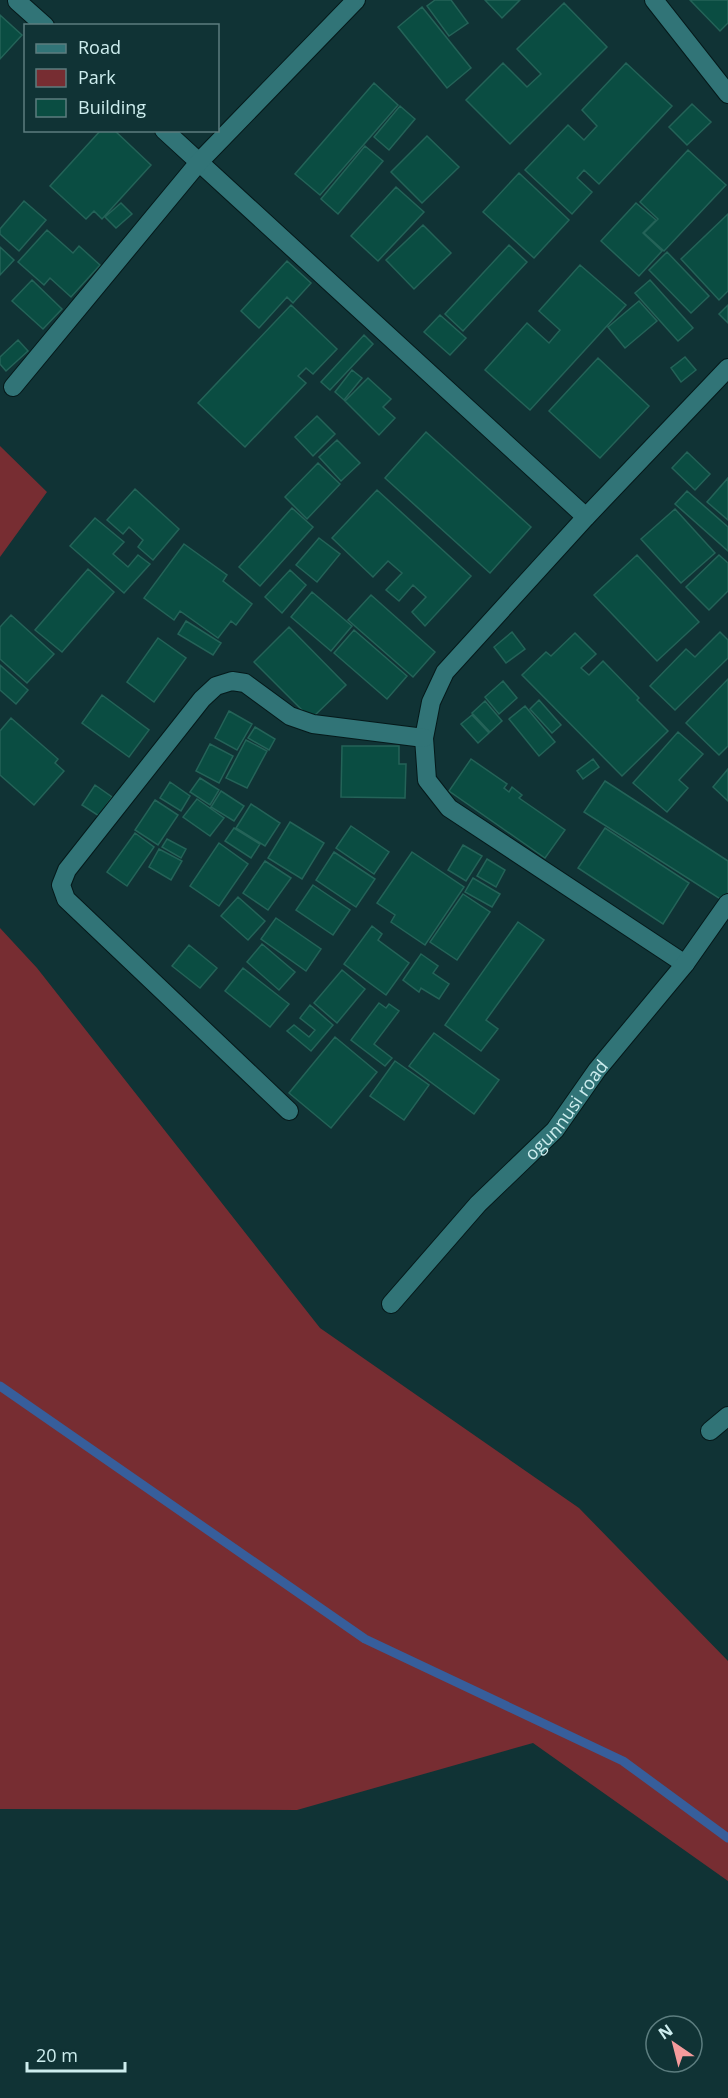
<svg xmlns="http://www.w3.org/2000/svg" width="728" height="2098" viewBox="0 0 728 2098" font-family="'Open Sans',sans-serif">
  <style>
    .green { fill: #772d32 }
    .lines { fill: none; stroke-linecap: round; stroke-linejoin: round }
    .stream { stroke: #375e9b; stroke-width: 9 }
    .building { fill: #0a4d42; stroke: #246358; stroke-width: 1.5 }
    .minor-casing { stroke: #05191a; stroke-width: 20 }
    .minor { stroke: #317477; stroke-width: 18 }
    .labels { text-anchor: middle; dominant-baseline: central; stroke-width: 6; stroke-linejoin: round; paint-order: stroke }
    .street-label { font-size: 18px; fill: #cdedee; stroke: #103335 }
  </style>
  <rect width="100%" height="100%" fill="#103335"/>
  <path class="green" d="M 0,446 L 47,492 L 0,557 Z
    M 0,928 L 37,968 L 320,1328 L 579,1508 L 728,1661 L 728,1881 L 533,1743 L 297,1810 L 0,1809 Z"/>
  <g class="lines">
    <path class="stream" d="M 0,1386 L 365,1639 L 623,1761 L 728,1838"/>
  </g>
  <path class="building" d="M 435,0 L 451,0 L 468,23 L 449,36 L 427,6 Z
    M 485,0 L 520,0 L 502,18 Z
    M 690,0 L 728,0 L 728,23 L 720,31 Z
    M 564,3 L 607,47 L 510,144 L 466,100 L 503,63 L 527,87 L 541,74 L 517,49 Z
    M 422,7 L 471,68 L 447,88 L 398,27 Z
    M 0,15 L 22,35 L 0,59 Z
    M 626,63 L 672,106 L 599,184 L 584,170 L 577,178 L 592,192 L 572,214 L 525,170 L 568,125 L 584,140 L 597,126 L 582,110 Z
    M 374,83 L 398,105 L 320,195 L 295,174 Z
    M 692,104 L 711,122 L 687,145 L 669,127 Z
    M 400,106 L 415,119 L 389,150 L 374,137 Z
    M 101,130 L 114,130 L 151,165 L 102,219 L 94,211 L 86,219 L 50,186 Z
    M 427,136 L 459,167 L 422,203 L 391,172 Z
    M 365,146 L 383,161 L 338,214 L 321,199 Z
    M 688,150 L 726,185 L 664,251 L 644,233 L 658,219 L 640,202 Z
    M 519,173 L 569,220 L 534,258 L 483,212 Z
    M 396,187 L 424,212 L 378,261 L 351,236 Z
    M 24,201 L 46,220 L 19,251 L 0,234 L 0,229 Z
    M 121,203 L 132,214 L 116,228 L 105,217 Z
    M 636,203 L 656,220 L 643,233 L 662,251 L 639,276 L 601,241 Z
    M 728,214 L 728,291 L 719,300 L 681,259 Z
    M 423,225 L 451,253 L 414,289 L 386,260 Z
    M 47,230 L 73,253 L 79,246 L 100,265 L 71,297 L 50,278 L 44,285 L 18,262 Z
    M 509,245 L 527,262 L 463,331 L 445,314 Z
    M 0,247 L 14,260 L 0,275 Z
    M 667,252 L 709,296 L 691,313 L 649,270 Z
    M 287,261 L 311,283 L 293,303 L 287,297 L 259,328 L 241,311 Z
    M 580,265 L 626,305 L 530,410 L 485,370 L 527,323 L 549,343 L 560,330 L 539,311 Z
    M 32,280 L 62,309 L 43,329 L 12,301 Z
    M 650,280 L 693,328 L 678,341 L 635,293 Z
    M 639,301 L 657,321 L 625,348 L 608,327 Z
    M 291,305 L 337,349 L 313,374 L 306,368 L 298,376 L 306,383 L 245,447 L 198,403 Z
    M 728,305 L 728,323 L 719,314 Z
    M 440,315 L 466,338 L 450,355 L 424,332 Z
    M 364,335 L 373,344 L 330,390 L 321,382 Z
    M 18,340 L 28,351 L 6,371 L 0,364 L 0,357 Z
    M 685,357 L 696,370 L 681,382 L 671,368 Z
    M 598,358 L 649,406 L 600,458 L 549,411 Z
    M 352,370 L 362,378 L 344,400 L 335,392 Z
    M 368,378 L 391,399 L 383,407 L 395,418 L 379,435 L 345,401 Z
    M 317,416 L 335,434 L 313,456 L 295,437 Z
    M 426,432 L 531,527 L 490,573 L 385,478 Z
    M 337,440 L 360,463 L 341,481 L 319,457 Z
    M 687,452 L 710,474 L 695,490 L 672,468 Z
    M 318,463 L 340,484 L 307,519 L 285,497 Z
    M 728,478 L 728,520 L 707,502 Z
    M 135,489 L 179,529 L 153,560 L 138,547 L 143,540 L 129,527 L 123,534 L 107,520 Z
    M 377,490 L 471,576 L 425,626 L 412,612 L 426,597 L 413,585 L 399,601 L 386,590 L 402,573 L 388,561 L 373,577 L 332,538 Z
    M 687,491 L 728,527 L 728,551 L 675,504 Z
    M 292,508 L 313,527 L 260,586 L 239,567 Z
    M 675,509 L 715,553 L 681,583 L 641,539 Z
    M 95,518 L 124,542 L 113,554 L 128,567 L 138,555 L 150,564 L 124,593 L 70,546 Z
    M 319,538 L 340,554 L 317,582 L 296,565 Z
    M 184,544 L 227,575 L 223,581 L 252,604 L 236,625 L 231,621 L 218,638 L 180,611 L 174,620 L 144,598 Z
    M 637,555 L 699,622 L 657,661 L 594,595 Z
    M 719,555 L 728,563 L 728,591 L 709,610 L 686,587 Z
    M 88,569 L 114,592 L 62,652 L 35,630 Z
    M 290,570 L 306,585 L 282,613 L 265,597 Z
    M 312,592 L 352,626 L 331,651 L 291,617 Z
    M 371,595 L 435,652 L 413,677 L 348,620 Z
    M 11,615 L 54,654 L 27,683 L 0,659 L 0,627 Z
    M 186,621 L 221,643 L 213,655 L 178,634 Z
    M 289,627 L 346,685 L 311,719 L 254,662 Z
    M 354,630 L 407,676 L 387,699 L 334,653 Z
    M 512,632 L 525,649 L 506,663 L 494,647 Z
    M 720,632 L 728,640 L 728,658 L 675,710 L 650,686 L 686,649 L 695,657 Z
    M 575,633 L 596,654 L 581,668 L 589,675 L 603,661 L 639,698 L 637,700 L 668,731 L 622,776 L 522,675 L 546,652 L 551,656 Z
    M 158,638 L 186,658 L 154,702 L 127,682 Z
    M 0,665 L 28,690 L 16,704 L 0,690 Z
    M 728,679 L 728,746 L 719,755 L 686,723 Z
    M 503,681 L 517,698 L 499,714 L 485,697 Z
    M 102,695 L 149,730 L 129,757 L 82,723 Z
    M 539,700 L 561,725 L 552,733 L 530,709 Z
    M 485,701 L 502,721 L 490,732 L 472,713 Z
    M 525,706 L 555,742 L 539,756 L 509,719 Z
    M 229,711 L 252,724 L 237,750 L 215,738 Z
    M 472,715 L 489,733 L 478,743 L 461,724 Z
    M 11,718 L 58,759 L 55,763 L 64,771 L 34,805 L 0,775 L 0,731 Z
    M 255,727 L 275,739 L 269,750 L 248,738 Z
    M 678,732 L 703,754 L 679,780 L 688,788 L 667,812 L 633,783 Z
    M 246,740 L 267,751 L 247,788 L 226,778 Z
    M 210,744 L 233,756 L 219,783 L 196,771 Z
    M 342,746 L 399,746 L 399,764 L 406,764 L 405,798 L 341,797 Z
    M 471,759 L 507,784 L 504,788 L 509,792 L 512,787 L 522,795 L 519,798 L 565,830 L 545,858 L 449,791 Z
    M 593,759 L 599,767 L 583,779 L 577,771 Z
    M 728,769 L 728,801 L 713,787 Z
    M 200,778 L 219,790 L 210,805 L 190,792 Z
    M 605,781 L 728,861 L 728,897 L 725,902 L 584,812 Z
    M 170,782 L 190,796 L 181,811 L 160,798 Z
    M 95,785 L 112,797 L 99,816 L 82,805 Z
    M 221,791 L 244,806 L 234,821 L 211,807 Z
    M 197,799 L 224,818 L 210,836 L 183,817 Z
    M 155,800 L 178,815 L 158,845 L 135,830 Z
    M 251,804 L 280,823 L 265,846 L 236,828 Z
    M 290,822 L 324,843 L 302,879 L 268,858 Z
    M 351,826 L 389,852 L 374,874 L 336,848 Z
    M 234,828 L 260,844 L 251,858 L 225,841 Z
    M 605,828 L 689,883 L 663,924 L 578,868 Z
    M 135,833 L 154,847 L 127,886 L 107,872 Z
    M 167,839 L 186,849 L 181,858 L 162,847 Z
    M 219,843 L 248,864 L 219,906 L 190,886 Z
    M 463,845 L 482,856 L 466,881 L 448,870 Z
    M 159,849 L 182,861 L 171,880 L 149,867 Z
    M 334,852 L 375,879 L 356,907 L 316,880 Z
    M 412,852 L 464,887 L 425,945 L 391,922 L 395,915 L 377,903 Z
    M 487,859 L 505,870 L 496,887 L 477,876 Z
    M 265,861 L 291,878 L 268,910 L 243,893 Z
    M 473,878 L 500,894 L 492,907 L 465,892 Z
    M 313,885 L 350,910 L 333,935 L 296,910 Z
    M 463,894 L 490,912 L 457,960 L 430,942 Z
    M 238,897 L 265,921 L 248,940 L 221,916 Z
    M 276,918 L 321,949 L 306,971 L 261,939 Z
    M 518,922 L 544,940 L 486,1020 L 498,1029 L 481,1051 L 445,1025 Z
    M 372,926 L 382,934 L 378,940 L 409,963 L 386,995 L 344,964 Z
    M 262,944 L 295,972 L 279,990 L 247,962 Z
    M 189,945 L 217,968 L 200,988 L 172,966 Z
    M 421,954 L 438,966 L 433,973 L 449,984 L 439,999 L 421,988 L 419,992 L 403,980 Z
    M 243,968 L 289,1004 L 270,1027 L 225,991 Z
    M 342,970 L 365,989 L 337,1023 L 314,1003 Z
    M 379,1003 L 386,1008 L 389,1004 L 399,1011 L 374,1044 L 392,1058 L 385,1066 L 351,1040 Z
    M 310,1005 L 333,1025 L 311,1051 L 287,1031 L 294,1025 L 309,1037 L 315,1030 L 300,1018 Z
    M 434,1033 L 499,1080 L 474,1114 L 409,1066 Z
    M 335,1037 L 377,1072 L 331,1128 L 289,1093 Z
    M 395,1061 L 429,1085 L 404,1120 L 370,1096 Z"/>
  <g class="lines">
    <defs>
      <g id="minor">
        <path d="M 654,0 L 728,94"/>
        <path d="M 17,1 L 45,26"/>
        <path d="M 164,130 L 586,517"/>
        <path d="M 13,387 L 200,161 L 356,0"/>
        <path d="M 685,964 L 449,808 L 427,780 L 424,738 L 431,702 L 445,672 L 586,517 L 728,368"/>
        <path d="M 289,1111 L 66,899 L 61,885 L 67,870 L 202,699 L 216,686 L 232,681 L 245,683 L 290,716 L 313,724 L 424,738"/>
        <path id="s1" d="M 391,1304 L 478,1204 L 555,1130 L 597,1070 L 685,964 L 728,903"/>
        <path d="M 710,1431 L 728,1416"/>
      </g>
    </defs>
    <use href="#minor" class="minor-casing"/>
    <use href="#minor" class="minor"/>
  </g>
  <g class="labels">
    <g class="street-label">
      <text stroke="none"><textPath href="#s1" startOffset="262">ogunnusi road</textPath></text>
    </g>
  </g>
  <rect x="24" y="24" width="195" height="108" fill="#103335" stroke="#5c7d7f" stroke-width="1.5"/>
  <rect x="36" y="44" width="30" height="9" fill="#317477" stroke="#5c7d7f" stroke-width="1.5"/>
  <text x="78" y="54" font-size="18" fill="#cdedee">Road</text>
  <rect x="36" y="69" width="30" height="18" fill="#772d32" stroke="#5c7d7f" stroke-width="1.5"/>
  <text x="78" y="84" font-size="18" fill="#cdedee">Park</text>
  <rect x="36" y="99" width="30" height="18" fill="#0a4d42" stroke="#5c7d7f" stroke-width="1.5"/>
  <text x="78" y="114" font-size="18" fill="#cdedee">Building</text>
  <g transform="translate(674 2044) rotate(325)"><circle r="28" fill="#103335" stroke="#5c7d7f" stroke-width="1.5"/>
  <path d="M0-4.5L10 22L0 15L-10 22Z" fill="#f59b9c"/>
  <text y="-9" font-size="16" font-weight="bold" text-anchor="middle" fill="#cdedee">N</text>
  </g>
  <path d="M27 2062v9h98v-9" fill="none" stroke="#cdedee" stroke-width="3"/>
  <text x="36" y="2062" font-size="18" fill="#cdedee" stroke="#103335" stroke-width="4.5" paint-order="stroke">20 m</text>
</svg>
